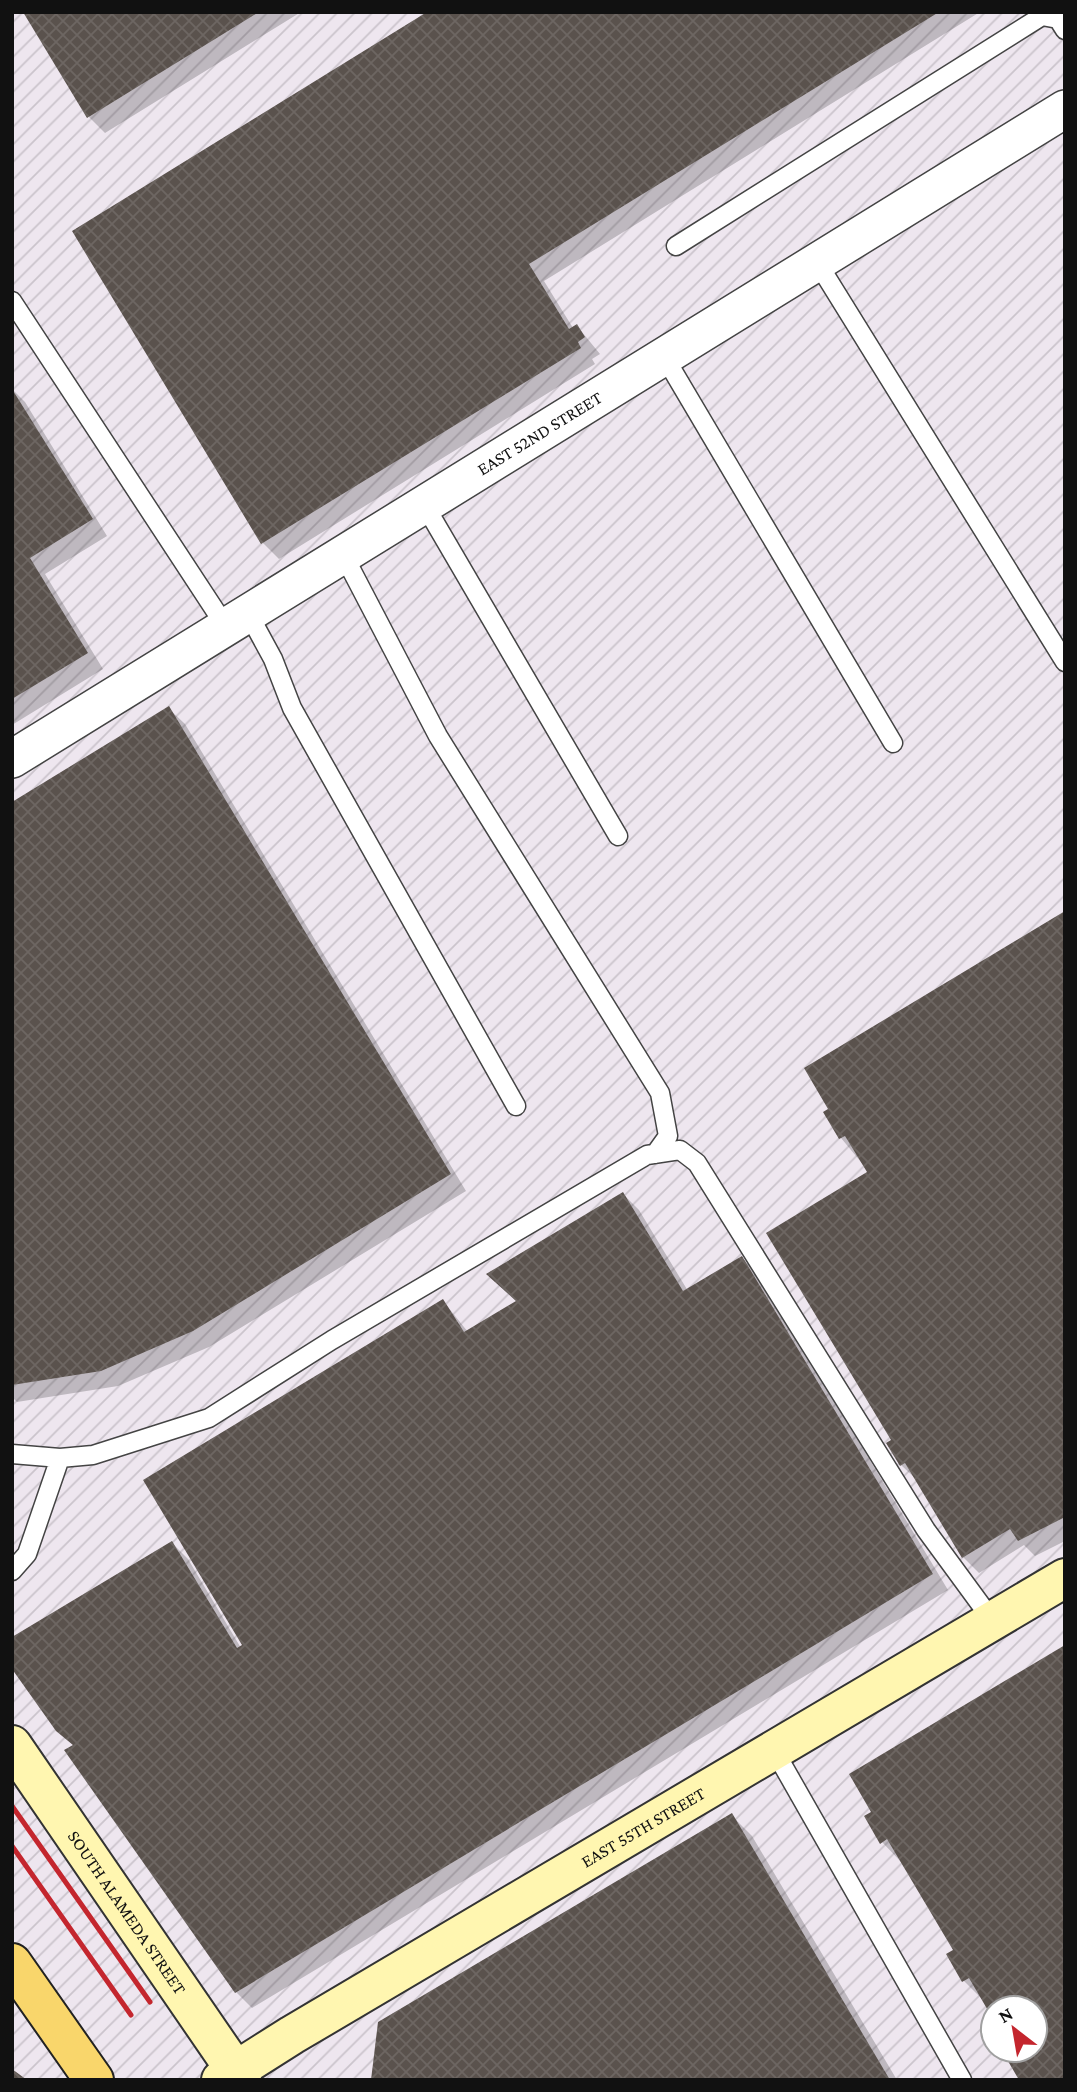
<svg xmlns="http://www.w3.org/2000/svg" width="1077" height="2092" viewBox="0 0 1077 2092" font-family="'Crimson Pro',serif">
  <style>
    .industrial { fill: url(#industrial-furrows); fill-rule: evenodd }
    .shadow { fill: #0003 }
    .building { fill: url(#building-cross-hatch) }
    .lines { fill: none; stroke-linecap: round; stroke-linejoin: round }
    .lane-casing { stroke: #444; stroke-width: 21 }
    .street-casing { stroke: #444; stroke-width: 40 }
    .secondary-casing { stroke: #333; stroke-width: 42 }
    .primary-casing { stroke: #222; stroke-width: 42 }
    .lane { stroke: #fff; stroke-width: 18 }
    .street { stroke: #fff; stroke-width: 37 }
    .secondary { stroke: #fff6b0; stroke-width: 38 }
    .primary { stroke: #f9d66b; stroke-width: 38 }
    .rail { stroke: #c4262e; stroke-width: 5 }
    .labels { text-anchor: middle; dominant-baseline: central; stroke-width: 7; stroke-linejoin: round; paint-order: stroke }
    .street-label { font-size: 18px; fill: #111; stroke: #fff }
  </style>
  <defs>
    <pattern id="industrial-furrows" width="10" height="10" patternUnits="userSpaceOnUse" patternTransform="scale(1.75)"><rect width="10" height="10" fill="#eee6ef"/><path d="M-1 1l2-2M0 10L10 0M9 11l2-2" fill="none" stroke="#cbc4cc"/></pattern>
    <pattern id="building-cross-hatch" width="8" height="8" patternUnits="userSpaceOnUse" patternTransform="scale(1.75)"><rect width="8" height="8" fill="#5a524d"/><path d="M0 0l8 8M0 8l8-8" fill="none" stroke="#6d6662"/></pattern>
  </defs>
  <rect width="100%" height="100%" fill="#fffdf5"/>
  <path class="industrial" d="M 12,12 L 1065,12 L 1065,2080 L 12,2080 ZM 993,2008 L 1035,2008 L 1035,2050 L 993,2050 Z"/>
  <path class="shadow" d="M 25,12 L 301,12 L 105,133 L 89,117 Z
    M 431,12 L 980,12 L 544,281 L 573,328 L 577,326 L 600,354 L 592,359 L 595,364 L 279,559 L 263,543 L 74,232 Z
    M 12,389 L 25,402 L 107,536 L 45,574 L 103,669 L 12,725 Z
    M 168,708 L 185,724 L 466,1191 L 209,1347 L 118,1386 L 17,1402 L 12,1397 L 12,804 Z
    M 1065,913 L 1065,1541 L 1035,1556 L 1024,1545 L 979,1573 L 963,1557 L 918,1481 L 901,1465 L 894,1441 L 870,1173 L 841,1138 L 825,1112 Z
    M 623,1194 L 639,1210 L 688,1291 L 742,1258 L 758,1274 L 948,1590 L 252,2008 L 236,1992 L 74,1746 L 57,1730 L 172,1543 L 188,1559 L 241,1648 L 443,1301 L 468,1332 L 517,1302 L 488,1275 Z
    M 1065,1647 L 1065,2080 L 1014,2050 L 1035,2050 L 1035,2008 L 993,2008 L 993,2015 L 985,2002 L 964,1981 L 955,1951 L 902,1863 L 882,1842 Z
    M 731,1815 L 752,1836 L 897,2080 L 372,2080 Z"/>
  <path class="building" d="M 23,12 L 259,12 L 87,118 Z
    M 427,12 L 939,12 L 529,264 L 569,329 L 577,324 L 585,337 L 578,342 L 581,348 L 261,544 L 72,231 Z
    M 12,389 L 93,519 L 30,558 L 88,653 L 12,699 Z
    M 169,706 L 451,1174 L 193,1331 L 101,1371 L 12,1385 L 12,802 Z
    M 1065,911 L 1065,1517 L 1018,1541 L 1010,1529 L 962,1558 L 905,1463 L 900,1466 L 886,1443 L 891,1440 L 766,1233 L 867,1172 L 845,1136 L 839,1139 L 823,1112 L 828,1109 L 804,1068 Z
    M 623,1192 L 683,1291 L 742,1256 L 933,1574 L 235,1993 L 64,1750 L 73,1745 L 56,1731 L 12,1669 L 12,1637 L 172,1541 L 237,1648 L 242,1645 L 143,1480 L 443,1299 L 464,1332 L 516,1301 L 486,1274 Z
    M 1065,1645 L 1065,2080 L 1019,2080 L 1005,2056 L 1011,2050 L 1035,2050 L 1035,2008 L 993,2008 L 993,2019 L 969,1978 L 962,1982 L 946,1954 L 953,1950 L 887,1839 L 880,1844 L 864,1816 L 871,1812 L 849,1774 Z
    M 732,1813 L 890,2080 L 371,2080 L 378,2022 Z
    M 12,2069 L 27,2080 L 12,2080 Z"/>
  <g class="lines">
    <defs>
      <path id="lane" d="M 676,246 L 1042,16 L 1058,19 L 1065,30
        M 817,262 L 1065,662
        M 12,301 L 226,627
        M 664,356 L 893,743
        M 424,504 L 618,836
        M 343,554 L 438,736 L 660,1093 L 668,1136 L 655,1154
        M 248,613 L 273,659 L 292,708 L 516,1106
        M 12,1454 L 60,1458 L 93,1455 L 209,1418 L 332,1340 L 647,1155 L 680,1150 L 697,1163 L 926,1530 L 992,1620
        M 12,1571 L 27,1554 L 60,1458
        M 774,1750 L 962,2080"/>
      <g id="street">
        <path id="s1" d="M 12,759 L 1065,109"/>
      </g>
      <g id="secondary">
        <path id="s2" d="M 12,1745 L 242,2080"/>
        <path id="s3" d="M 221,2080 L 292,2035 L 1065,1578"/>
      </g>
      <path id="primary" d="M 12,1963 L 94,2080"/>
    </defs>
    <use href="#lane" class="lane-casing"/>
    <use href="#street" class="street-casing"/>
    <use href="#secondary" class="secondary-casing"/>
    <use href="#primary" class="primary-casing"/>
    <use href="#lane" class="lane"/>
    <use href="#street" class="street"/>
    <use href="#secondary" class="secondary"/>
    <use href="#primary" class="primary"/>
    <path class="rail" d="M 12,1806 L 150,2002
      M 12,1846 L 131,2015"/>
  </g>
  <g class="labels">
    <g class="street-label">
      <text stroke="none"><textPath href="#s1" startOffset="620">EAST 52ND STREET</textPath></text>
      <text stroke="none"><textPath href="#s3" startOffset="492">EAST 55TH STREET</textPath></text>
      <text stroke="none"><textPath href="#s2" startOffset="203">SOUTH ALAMEDA STREET</textPath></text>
    </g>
  </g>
  <rect width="1077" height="2092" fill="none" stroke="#111111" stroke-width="28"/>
  <g transform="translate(1014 2029) rotate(329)"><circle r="33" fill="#ffffff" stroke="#a0a0a0" stroke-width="2"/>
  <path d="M0-5L12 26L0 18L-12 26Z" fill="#c4262e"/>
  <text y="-10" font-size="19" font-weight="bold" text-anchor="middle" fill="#111111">N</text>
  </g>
</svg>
